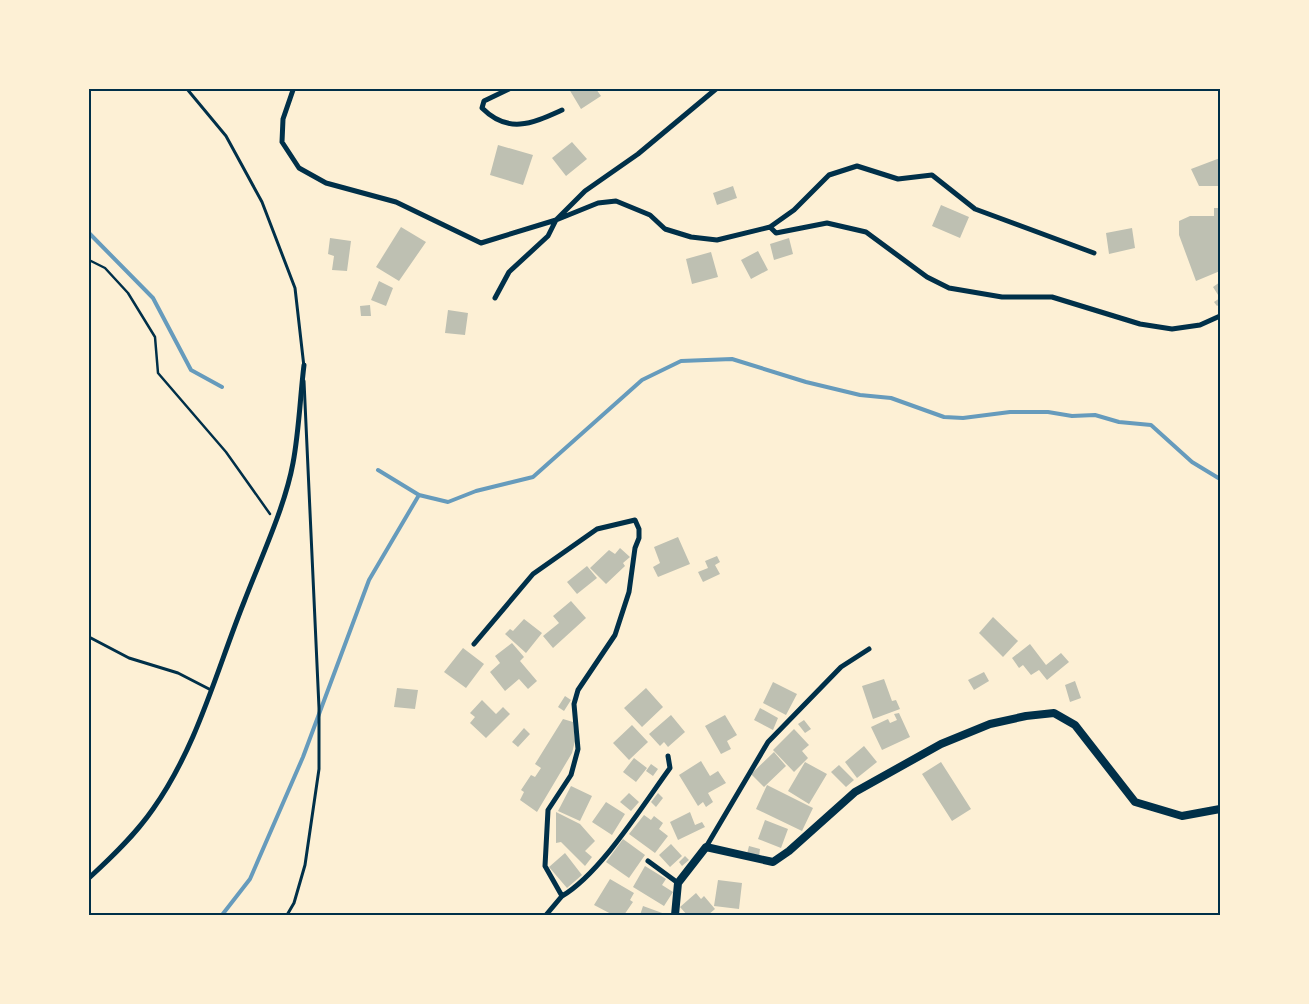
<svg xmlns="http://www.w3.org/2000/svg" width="1309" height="1004" viewBox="0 0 1309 1004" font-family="'PT Sans',sans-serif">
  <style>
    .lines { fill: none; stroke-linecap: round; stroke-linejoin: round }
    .stream { stroke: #669bbc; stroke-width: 4 }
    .building { fill: #bec0b2 }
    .path { stroke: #003049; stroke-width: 2.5 }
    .service { stroke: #003049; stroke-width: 3 }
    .minor { stroke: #003049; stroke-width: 5 }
    .tertiary { stroke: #003049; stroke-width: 8 }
    .neatline { fill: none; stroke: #003049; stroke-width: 2 }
  </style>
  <rect width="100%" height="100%" fill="#fdf0d5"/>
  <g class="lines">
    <path class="stream" d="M 89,233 L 153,298 L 191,370 L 222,387
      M 378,470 L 419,495 L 448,502 L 476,491 L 533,477 L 642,380 L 681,361 L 732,359 L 806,382 L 860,395 L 891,398 L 944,417 L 963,418 L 1010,412 L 1048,412 L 1072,416 L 1095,415 L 1119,422 L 1151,425 L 1192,462 L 1220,479
      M 222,915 L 250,879 L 303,757 L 369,580 L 419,495"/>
  </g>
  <path class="building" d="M 569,89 L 596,89 L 601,96 L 581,109 Z
    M 572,142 L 587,159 L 566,176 L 552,158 Z
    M 498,145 L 533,155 L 523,185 L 490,175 Z
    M 1220,158 L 1220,186 L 1199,186 L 1191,169 Z
    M 733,186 L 737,198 L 717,205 L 713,193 Z
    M 941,205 L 969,217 L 960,238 L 932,226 Z
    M 1214,208 L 1220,208 L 1220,271 L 1196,281 L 1179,235 L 1179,221 L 1190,216 L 1214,216 Z
    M 401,227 L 426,242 L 399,281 L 376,267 Z
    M 1132,228 L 1135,248 L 1109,254 L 1106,233 Z
    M 330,238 L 351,241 L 347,271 L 332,270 L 334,256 L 328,254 Z
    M 789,238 L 793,254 L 774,260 L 770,244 Z
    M 758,251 L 768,270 L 751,279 L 741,260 Z
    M 711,252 L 718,277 L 692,284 L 686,259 Z
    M 379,281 L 393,288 L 386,306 L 371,300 Z
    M 1220,282 L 1220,304 L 1217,306 L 1214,302 L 1220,298 L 1213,287 Z
    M 370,305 L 371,316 L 361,316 L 360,306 Z
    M 448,310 L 468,313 L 465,335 L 445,333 Z
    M 678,537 L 690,564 L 658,577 L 653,567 L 660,563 L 654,547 Z
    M 620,548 L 630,557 L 623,563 L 625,566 L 606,584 L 590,568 L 609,550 L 615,554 Z
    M 717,556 L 720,562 L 715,565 L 720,574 L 703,582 L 698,572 L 708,568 L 705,561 Z
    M 587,566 L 597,578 L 577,594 L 567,582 Z
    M 571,601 L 586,618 L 553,648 L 543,636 L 559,623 L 553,616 Z
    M 993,617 L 1018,641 L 1003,657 L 979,633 Z
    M 524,619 L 542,633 L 526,653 L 505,634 L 510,629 L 513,631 Z
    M 512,643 L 524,657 L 520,661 L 537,681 L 528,689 L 519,679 L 505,691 L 490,672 L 500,663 L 495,656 Z
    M 1030,644 L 1046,665 L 1061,653 L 1069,662 L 1047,680 L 1039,670 L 1031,675 L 1023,665 L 1019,668 L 1012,658 Z
    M 463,648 L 484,664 L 466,688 L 444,672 Z
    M 984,672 L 989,681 L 974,690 L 968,680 Z
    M 884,679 L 892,701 L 896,700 L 900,709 L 873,719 L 862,686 Z
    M 1075,681 L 1081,698 L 1070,702 L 1065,685 Z
    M 773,682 L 797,694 L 786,715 L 763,703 Z
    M 397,688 L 418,690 L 415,709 L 394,707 Z
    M 646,688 L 663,707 L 642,727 L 624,708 Z
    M 565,696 L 571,700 L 564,711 L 558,707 Z
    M 482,700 L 496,714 L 503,707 L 510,714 L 486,738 L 470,723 L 475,717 L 470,713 Z
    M 760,708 L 778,718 L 773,730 L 754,720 Z
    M 899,713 L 910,737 L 882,750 L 871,727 L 888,719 L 890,723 L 897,720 L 894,714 Z
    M 671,715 L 685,732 L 668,747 L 664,742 L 660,746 L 649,734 Z
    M 725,715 L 737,735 L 727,741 L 731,749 L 721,754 L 705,726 Z
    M 563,719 L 573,722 L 575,741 L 572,753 L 537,812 L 520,800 L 524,792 L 521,790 L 531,775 L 535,777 L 541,768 L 535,764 Z
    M 804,720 L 811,729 L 805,733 L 798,724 Z
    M 632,725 L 648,742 L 629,760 L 613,743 Z
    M 524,728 L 530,734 L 518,747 L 512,742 Z
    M 794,729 L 809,745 L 802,751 L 808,758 L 794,772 L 773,750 Z
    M 864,746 L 877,762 L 857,778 L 845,762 Z
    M 774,752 L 786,766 L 764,787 L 751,774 Z
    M 634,758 L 647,768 L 636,782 L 623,772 Z
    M 701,761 L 710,776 L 718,771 L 726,783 L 708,793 L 713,802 L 706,807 L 703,802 L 698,806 L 679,775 Z
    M 805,762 L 827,774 L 809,804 L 788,791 Z
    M 941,762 L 971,809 L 952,821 L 922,774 Z
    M 651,764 L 658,769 L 653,776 L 646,771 Z
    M 839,765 L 854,780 L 846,787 L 831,772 Z
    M 767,785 L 813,808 L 802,831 L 756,809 Z
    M 571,786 L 592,796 L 580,821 L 558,811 Z
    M 629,793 L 639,802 L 631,811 L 620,802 Z
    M 658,793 L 663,798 L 656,807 L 651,802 Z
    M 606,802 L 625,814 L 612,835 L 592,822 Z
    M 556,812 L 580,824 L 595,841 L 585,851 L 592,857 L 585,866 L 561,842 L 556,843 Z
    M 690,812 L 695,825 L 702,822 L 705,827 L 678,840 L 670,822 Z
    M 644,815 L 651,820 L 654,816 L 663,823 L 659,829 L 668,836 L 655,853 L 629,834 Z
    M 765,820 L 788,829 L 781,848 L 758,839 Z
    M 623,839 L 645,855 L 629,878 L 606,862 Z
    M 671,844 L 682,856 L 670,867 L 659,855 Z
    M 749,846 L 760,849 L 759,857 L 747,854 Z
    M 565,853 L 582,875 L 567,888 L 549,867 Z
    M 685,856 L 689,860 L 682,866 L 679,862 Z
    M 645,866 L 666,879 L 662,885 L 673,892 L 664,906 L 633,887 Z
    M 610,879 L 634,893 L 630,900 L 633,902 L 624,915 L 613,915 L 594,905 Z
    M 718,880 L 742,883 L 739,909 L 714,906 Z
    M 696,893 L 701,899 L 704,896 L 715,909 L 708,915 L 687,915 L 680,907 Z
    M 643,906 L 665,914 L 664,915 L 640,915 Z"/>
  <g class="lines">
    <path class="path" d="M 89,260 L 105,268 L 128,293 L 155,337 L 158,373 L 226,452 L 270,514"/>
    <path class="service" d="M 187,89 L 226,136 L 262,202 L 295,288 L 304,367
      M 89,637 L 129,658 L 178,673 L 211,690
      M 287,915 L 294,903 L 305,865 L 319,769 L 319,708 L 304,381"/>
    <path class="minor" d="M 509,89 L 484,101 L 482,108 C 509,135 533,123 562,110
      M 293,90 L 283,119 L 282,142 L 299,168 L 326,183 L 396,202 L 481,243 L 556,220 L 585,191 L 638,154 L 716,89
      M 770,227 L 776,233 L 827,223 L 866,232 L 927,277 L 949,288 L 1002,297 L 1052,297 L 1140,324 L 1172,329 L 1200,325 L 1220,316
      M 495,298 L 509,272 L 548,236 L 556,220 L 598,203 L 616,201 L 650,215 L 665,229 L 691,237 L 717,240 L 770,227 L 794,210 L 829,175 L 857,166 L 898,179 L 932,175 L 975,209 L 1094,253
      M 474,644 L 533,574 L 597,529 L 635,520 L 639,529 L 639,538 L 635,548 L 629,592 L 615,635 L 578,690 L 574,704 L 578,749 L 571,775 L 548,810 L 545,866 L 562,896 L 546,915
      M 706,847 L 768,742 L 841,667 L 869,649
      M 648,861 L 678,883
      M 89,878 C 112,857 135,835 153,809 C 197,747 216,672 244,602 C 260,560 285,507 293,463 C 299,431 300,398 304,365
      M 562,896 C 600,874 643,805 670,768 L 668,756"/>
    <path class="tertiary" d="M 675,915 L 678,883 L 706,847 L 773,862 L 789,851 L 855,792 L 941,744 L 990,724 L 1026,716 L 1054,713 L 1075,725 L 1135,802 L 1182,816 L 1220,809"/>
  </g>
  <rect width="1309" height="1004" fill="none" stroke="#fdf0d5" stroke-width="180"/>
  <rect x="90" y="90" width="1129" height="824" class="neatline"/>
</svg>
